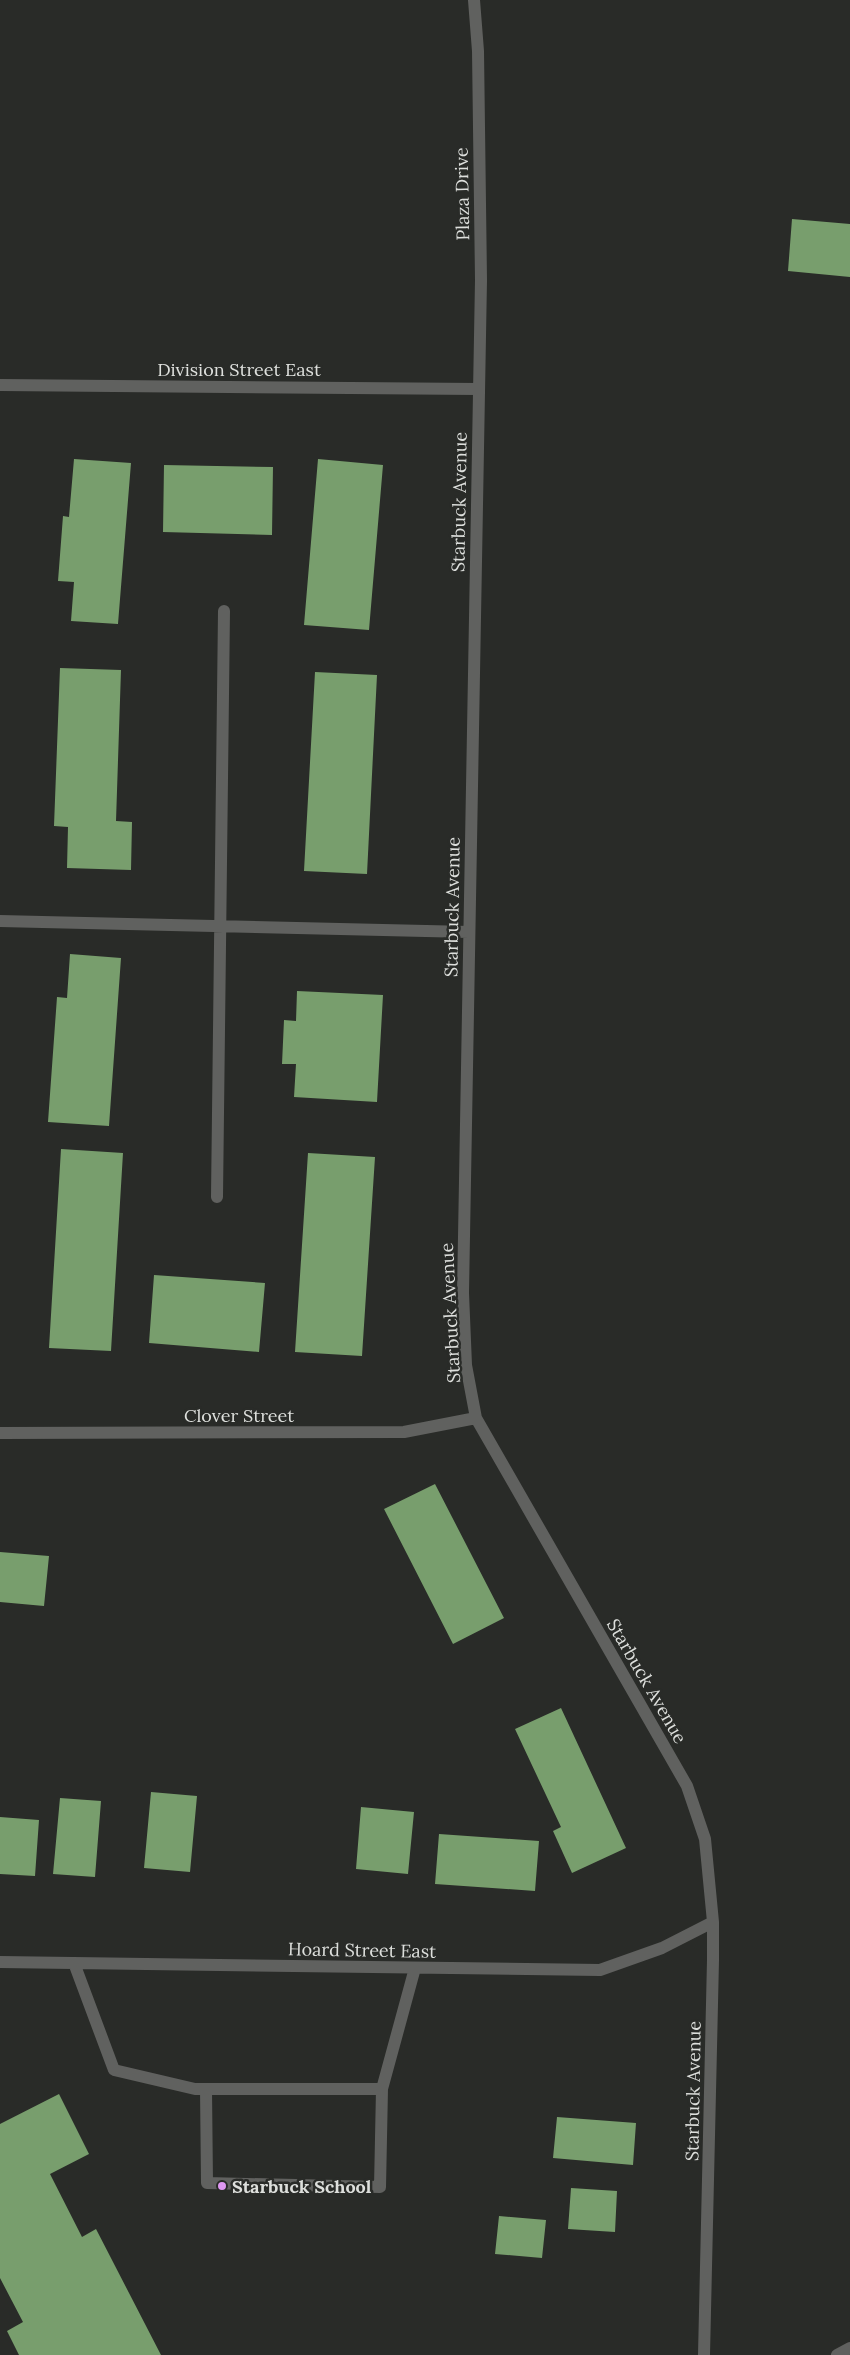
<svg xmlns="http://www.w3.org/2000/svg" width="850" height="2355" viewBox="0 0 850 2355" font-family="Lora,serif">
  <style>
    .building { fill: #789e6d }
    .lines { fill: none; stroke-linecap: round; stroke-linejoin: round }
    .minor { stroke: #60615f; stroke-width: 12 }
    .poi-dot { fill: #df98f2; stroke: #292b28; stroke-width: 2 }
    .labels { text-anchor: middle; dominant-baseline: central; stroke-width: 5; stroke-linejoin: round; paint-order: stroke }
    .street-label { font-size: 18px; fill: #dddfdc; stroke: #292b28 }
    .poi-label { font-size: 18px; font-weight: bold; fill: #dddfdc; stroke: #292b28; text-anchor: start }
  </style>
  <rect width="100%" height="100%" fill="#292b28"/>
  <path class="building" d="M 792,219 L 850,224 L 850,277 L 788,271 Z
    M 74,459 L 131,463 L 118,624 L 71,621 L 74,582 L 58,581 L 63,516 L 69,517 Z
    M 318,459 L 383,465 L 369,630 L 304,625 Z
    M 164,465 L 273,467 L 272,535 L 163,532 Z
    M 60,668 L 121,670 L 116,821 L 132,822 L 131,870 L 67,868 L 68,827 L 54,826 Z
    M 315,672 L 377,675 L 367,874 L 304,871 Z
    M 70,954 L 121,958 L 109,1126 L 48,1122 L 57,997 L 67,998 Z
    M 297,991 L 383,995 L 377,1102 L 294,1097 L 296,1064 L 282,1064 L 284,1020 L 296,1021 Z
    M 61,1149 L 123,1153 L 111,1351 L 49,1348 Z
    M 308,1153 L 375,1157 L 362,1356 L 295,1352 Z
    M 154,1275 L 265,1283 L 259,1352 L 149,1343 Z
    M 435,1484 L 504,1618 L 453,1644 L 384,1509 Z
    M 0,1552 L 49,1556 L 44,1606 L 0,1602 Z
    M 561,1708 L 626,1848 L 572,1873 L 553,1831 L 561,1827 L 515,1729 Z
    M 151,1792 L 197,1796 L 190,1872 L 144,1868 Z
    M 60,1798 L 101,1801 L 95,1877 L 53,1874 Z
    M 361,1807 L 414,1812 L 408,1874 L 356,1869 Z
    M 0,1817 L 39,1820 L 35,1876 L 0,1874 Z
    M 439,1834 L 539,1841 L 535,1891 L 435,1884 Z
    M 59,2094 L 89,2154 L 50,2174 L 82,2237 L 96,2229 L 161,2355 L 19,2355 L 7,2331 L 23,2322 L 0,2278 L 0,2124 Z
    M 557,2117 L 636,2123 L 633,2165 L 553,2158 Z
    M 571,2188 L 617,2191 L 615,2232 L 568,2229 Z
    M 499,2216 L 546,2220 L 542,2258 L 495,2254 Z"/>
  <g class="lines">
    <path class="minor" d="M 474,0 L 478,51 L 481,280 L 463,1293 L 466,1365 L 476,1418 L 687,1786 L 705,1839 L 713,1922 L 713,1960 L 704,2355
      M 0,385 L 478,389
      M 0,921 L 469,932
      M 217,1197 L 224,611
      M 0,1433 L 404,1432 L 476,1418
      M 0,1962 L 600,1970 L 662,1948 L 713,1922
      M 74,1963 L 114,2070 L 195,2089 L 382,2089 L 415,1968
      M 206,2089 L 207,2183 L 380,2187 L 382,2089
      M 837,2355 L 850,2348"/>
  </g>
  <circle class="poi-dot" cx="222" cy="2186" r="5"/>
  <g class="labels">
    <g class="street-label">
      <text transform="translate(462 194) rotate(-91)">Plaza Drive</text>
      <text x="239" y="369">Division Street East</text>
      <text transform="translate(459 502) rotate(-89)">Starbuck Avenue</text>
      <text transform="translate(452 907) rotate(-89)">Starbuck Avenue</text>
      <text transform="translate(450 1313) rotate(-93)">Starbuck Avenue</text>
      <text x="239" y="1415">Clover Street</text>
      <text transform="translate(647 1681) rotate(60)">Starbuck Avenue</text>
      <text transform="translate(362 1950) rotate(1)">Hoard Street East</text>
      <text transform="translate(693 2091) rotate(-89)">Starbuck Avenue</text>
    </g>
    <g class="poi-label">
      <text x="232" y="2186">Starbuck School</text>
    </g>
  </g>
</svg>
